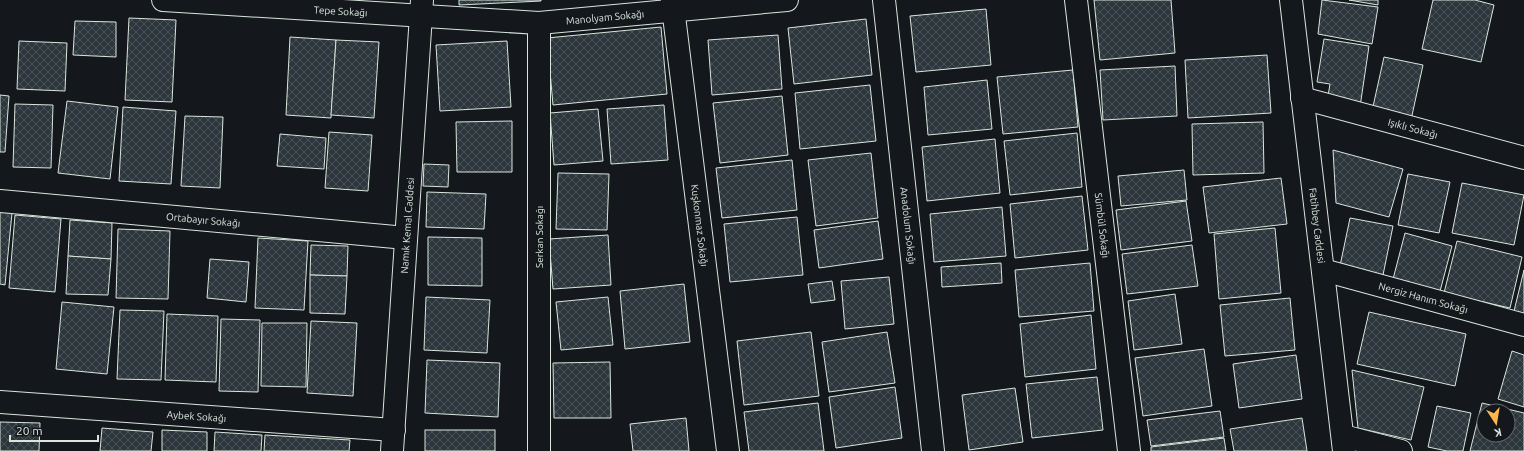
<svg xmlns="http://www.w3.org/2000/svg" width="1524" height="451" font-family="Ubuntu,sans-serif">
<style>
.building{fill:url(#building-cross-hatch);stroke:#d8e6dc;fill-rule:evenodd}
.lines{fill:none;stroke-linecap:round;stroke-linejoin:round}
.minor-casing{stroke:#d8e6dc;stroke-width:24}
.minor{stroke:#14181c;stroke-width:22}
.labels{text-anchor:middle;stroke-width:3;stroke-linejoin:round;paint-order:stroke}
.street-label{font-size:10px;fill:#d8e6dc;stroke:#14181c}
</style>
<defs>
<pattern id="building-cross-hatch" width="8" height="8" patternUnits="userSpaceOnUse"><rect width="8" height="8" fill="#2c363c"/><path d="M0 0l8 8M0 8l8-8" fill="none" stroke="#4a5358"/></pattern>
</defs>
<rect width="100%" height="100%" fill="#14181c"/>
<g class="building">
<polygon points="459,0 541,0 541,1 459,5"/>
<polygon points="1094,0 1171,0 1175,53 1100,60"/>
<polygon points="1322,0 1378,7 1372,44 1318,34"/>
<polygon points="1349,0 1378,0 1378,5"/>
<polygon points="1433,0 1475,0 1494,5 1481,62 1422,49"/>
<polygon points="986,9 991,65 916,72 910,16"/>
<polygon points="129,18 176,20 172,102 125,100"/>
<polygon points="866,19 872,75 794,84 788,28"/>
<polygon points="75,21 116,22 116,57 73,55"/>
<polygon points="661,27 667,94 553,105 547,38"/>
<polygon points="778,35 782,89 712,95 708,40"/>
<polygon points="290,37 336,40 331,118 286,115"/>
<polygon points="1324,39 1369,46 1360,107 1327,102 1330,84 1317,82"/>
<polygon points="336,40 379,42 374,118 331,115"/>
<polygon points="19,41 67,43 65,91 17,89"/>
<polygon points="507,41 511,107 440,111 436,45"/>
<polygon points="1267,55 1271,113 1188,118 1185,60"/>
<polygon points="1384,57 1423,65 1411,120 1372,111"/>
<polygon points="1175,66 1177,116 1103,120 1100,70"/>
<polygon points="1073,70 1078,127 1003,134 997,77"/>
<polygon points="987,80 992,129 928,135 924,87"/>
<polygon points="870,85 876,141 800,149 795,93"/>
<polygon points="0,95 9,96 5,152 0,152"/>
<polygon points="782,96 788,155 720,163 713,103"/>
<polygon points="67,101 118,107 110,179 58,173"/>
<polygon points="15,104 53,105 51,168 13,167"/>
<polygon points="664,105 668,160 611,164 607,109"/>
<polygon points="123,107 176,111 171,184 119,181"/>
<polygon points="598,109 603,161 554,165 550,113"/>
<polygon points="185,116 223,117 220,188 181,186"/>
<polygon points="512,121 512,172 457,172 456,122"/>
<polygon points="1263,122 1264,173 1193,175 1192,124"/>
<polygon points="329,132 372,135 368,191 325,188"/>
<polygon points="1077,133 1082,187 1010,195 1004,141"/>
<polygon points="280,134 326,138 324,169 277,166"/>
<polygon points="995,139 1000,193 927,201 922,147"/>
<polygon points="1333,150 1403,169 1389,217 1336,203"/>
<polygon points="871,153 878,218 816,226 808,160"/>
<polygon points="792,160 797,210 722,218 716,168"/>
<polygon points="424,164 449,165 448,187 423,186"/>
<polygon points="1184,170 1187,200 1121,206 1118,176"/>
<polygon points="558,173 609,174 607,230 556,229"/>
<polygon points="1408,174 1450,182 1439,233 1398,225"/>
<polygon points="1281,178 1287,224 1209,233 1203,187"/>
<polygon points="1462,183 1524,195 1514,245 1452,233"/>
<polygon points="427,192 486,194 484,229 426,227"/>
<polygon points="1082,196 1088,250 1015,258 1010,204"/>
<polygon points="1186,201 1192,241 1121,250 1116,210"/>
<polygon points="1002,207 1006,256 934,262 930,214"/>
<polygon points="0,212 12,213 5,285 0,284"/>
<polygon points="15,215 61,219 55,292 9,288"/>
<polygon points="797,217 803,275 730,282 724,224"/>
<polygon points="1350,218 1393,226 1383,275 1340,266"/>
<polygon points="70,220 112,223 111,259 68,256"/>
<polygon points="878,221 883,259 819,268 814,230"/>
<polygon points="1275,228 1281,293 1219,299 1214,234"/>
<polygon points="118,229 170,231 168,299 116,298"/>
<polygon points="1405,233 1452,246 1439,295 1392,283"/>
<polygon points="608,235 611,285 553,289 549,239"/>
<polygon points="428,237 482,238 482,286 428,285"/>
<polygon points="258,238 308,241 304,310 255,308"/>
<polygon points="1457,241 1522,257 1510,308 1444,293"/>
<polygon points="311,245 348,246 347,276 310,275"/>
<polygon points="1192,245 1198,286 1127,294 1122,254"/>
<polygon points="68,256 111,259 108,295 66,294"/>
<polygon points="210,259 249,262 246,302 207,298"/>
<polygon points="1001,263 1002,283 942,287 941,267"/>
<polygon points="1090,263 1094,311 1019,317 1015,270"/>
<polygon points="1524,270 1524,314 1514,311"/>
<polygon points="310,275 347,276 345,314 310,313"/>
<polygon points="889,277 894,324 845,329 841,281"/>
<polygon points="832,281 835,300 811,303 808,284"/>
<polygon points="684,284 690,342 625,349 620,291"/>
<polygon points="1175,294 1182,344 1134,350 1128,301"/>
<polygon points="426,297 490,300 487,353 424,350"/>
<polygon points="608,297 613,345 561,350 556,302"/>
<polygon points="1290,298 1295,350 1225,356 1220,305"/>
<polygon points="62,302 114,307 107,374 56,369"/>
<polygon points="120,310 164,311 161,380 117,379"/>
<polygon points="1369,312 1466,334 1455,386 1357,364"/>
<polygon points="167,314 218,316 216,382 165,380"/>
<polygon points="1091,315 1096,369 1025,377 1020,324"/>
<polygon points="221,319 260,320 258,392 219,391"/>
<polygon points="311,321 357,323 353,396 307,393"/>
<polygon points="262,323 307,323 306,387 261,386"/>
<polygon points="811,332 819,396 744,405 737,341"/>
<polygon points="887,332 895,383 829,392 822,342"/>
<polygon points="1204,349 1212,406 1143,416 1135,358"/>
<polygon points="1512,351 1524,355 1524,407 1498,399"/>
<polygon points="1296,355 1302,399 1239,408 1233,364"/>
<polygon points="427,360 500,363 498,417 425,413"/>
<polygon points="610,362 611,418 554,418 553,363"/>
<polygon points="1352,370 1424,387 1411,440 1358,428"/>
<polygon points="1097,377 1103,430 1032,438 1026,384"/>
<polygon points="895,387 902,438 836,448 829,397"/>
<polygon points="1015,388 1023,442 969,450 962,395"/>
<polygon points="818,403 824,451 749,451 744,412"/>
<path d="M1482,403L1524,413V451H1470ZM1484,411H1508V435H1484Z"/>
<polygon points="1437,406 1471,413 1463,451 1447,451 1428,447"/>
<polygon points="1220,411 1224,437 1151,446 1147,420"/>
<polygon points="686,418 689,451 633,451 630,424"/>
<polygon points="1302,418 1307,451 1234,451 1230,429"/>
<polygon points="0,422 40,423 39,451 0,451"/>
<polygon points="102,428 153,432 151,451 100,451"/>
<polygon points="162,430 207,432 207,451 162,451"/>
<rect x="425" y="430" width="70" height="21"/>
<polygon points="215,432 262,435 261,451 214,451"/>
<polygon points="265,435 350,440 349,451 264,451"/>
<polygon points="1224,438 1226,451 1151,451 1151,447"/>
</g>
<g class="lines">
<g class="minor-casing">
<g id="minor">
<path id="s1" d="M163,0L539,23L787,0"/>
<path id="s2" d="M672,0L728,451"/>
<path id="s3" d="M884,0L933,451"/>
<path id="s4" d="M1076,0L1129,451"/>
<path id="s5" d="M1291,0L1344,451"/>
<polyline points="539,23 539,451"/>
<path id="s6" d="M1302,98L1524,158"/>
<path id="s7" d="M0,201L406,238"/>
<path id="s8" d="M1323,270L1524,325"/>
<path id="s9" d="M0,402L394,430"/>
<polyline points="1343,436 1401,451"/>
<path id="s10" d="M392,451L422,0"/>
</g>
</g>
<use href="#minor" class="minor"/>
</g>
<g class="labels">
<g class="street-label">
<text dy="4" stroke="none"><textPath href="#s1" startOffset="178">Tepe Sokağı</textPath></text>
<text dy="4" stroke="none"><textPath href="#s1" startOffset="443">Manolyam Sokağı</textPath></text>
<text dy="4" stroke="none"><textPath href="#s6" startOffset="115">Işıklı Sokağı</textPath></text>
<text dy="4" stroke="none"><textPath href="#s7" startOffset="204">Ortabayır Sokağı</textPath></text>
<text dy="4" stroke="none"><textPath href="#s4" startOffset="227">Sümbül Sokağı</textPath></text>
<text dy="4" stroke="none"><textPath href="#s10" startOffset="226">Namık Kemal Caddesi</textPath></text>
<text dy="4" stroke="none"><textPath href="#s2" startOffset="227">Kuşkonmaz Sokağı</textPath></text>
<text dy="4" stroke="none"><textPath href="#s3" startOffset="227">Anadolum Sokağı</textPath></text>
<text dy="4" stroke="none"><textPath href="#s5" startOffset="227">Fatihbey Caddesi</textPath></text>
<text transform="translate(539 237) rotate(-90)" y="4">Serkan Sokağı</text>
<text dy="4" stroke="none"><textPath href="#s8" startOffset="104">Nergiz Hanım Sokağı</textPath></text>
<text dy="4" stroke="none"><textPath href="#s9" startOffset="197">Aybek Sokağı</textPath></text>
</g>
</g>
<g transform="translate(1496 423) rotate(168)"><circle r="19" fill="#14181c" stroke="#626a69"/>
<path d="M0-3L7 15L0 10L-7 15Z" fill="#ffb74d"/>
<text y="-6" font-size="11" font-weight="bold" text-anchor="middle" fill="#d8e6dc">K</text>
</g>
<path d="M10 435v6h88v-6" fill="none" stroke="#d8e6dc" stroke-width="2"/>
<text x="16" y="435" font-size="12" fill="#d8e6dc" stroke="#14181c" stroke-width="3" paint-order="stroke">20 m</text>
</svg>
